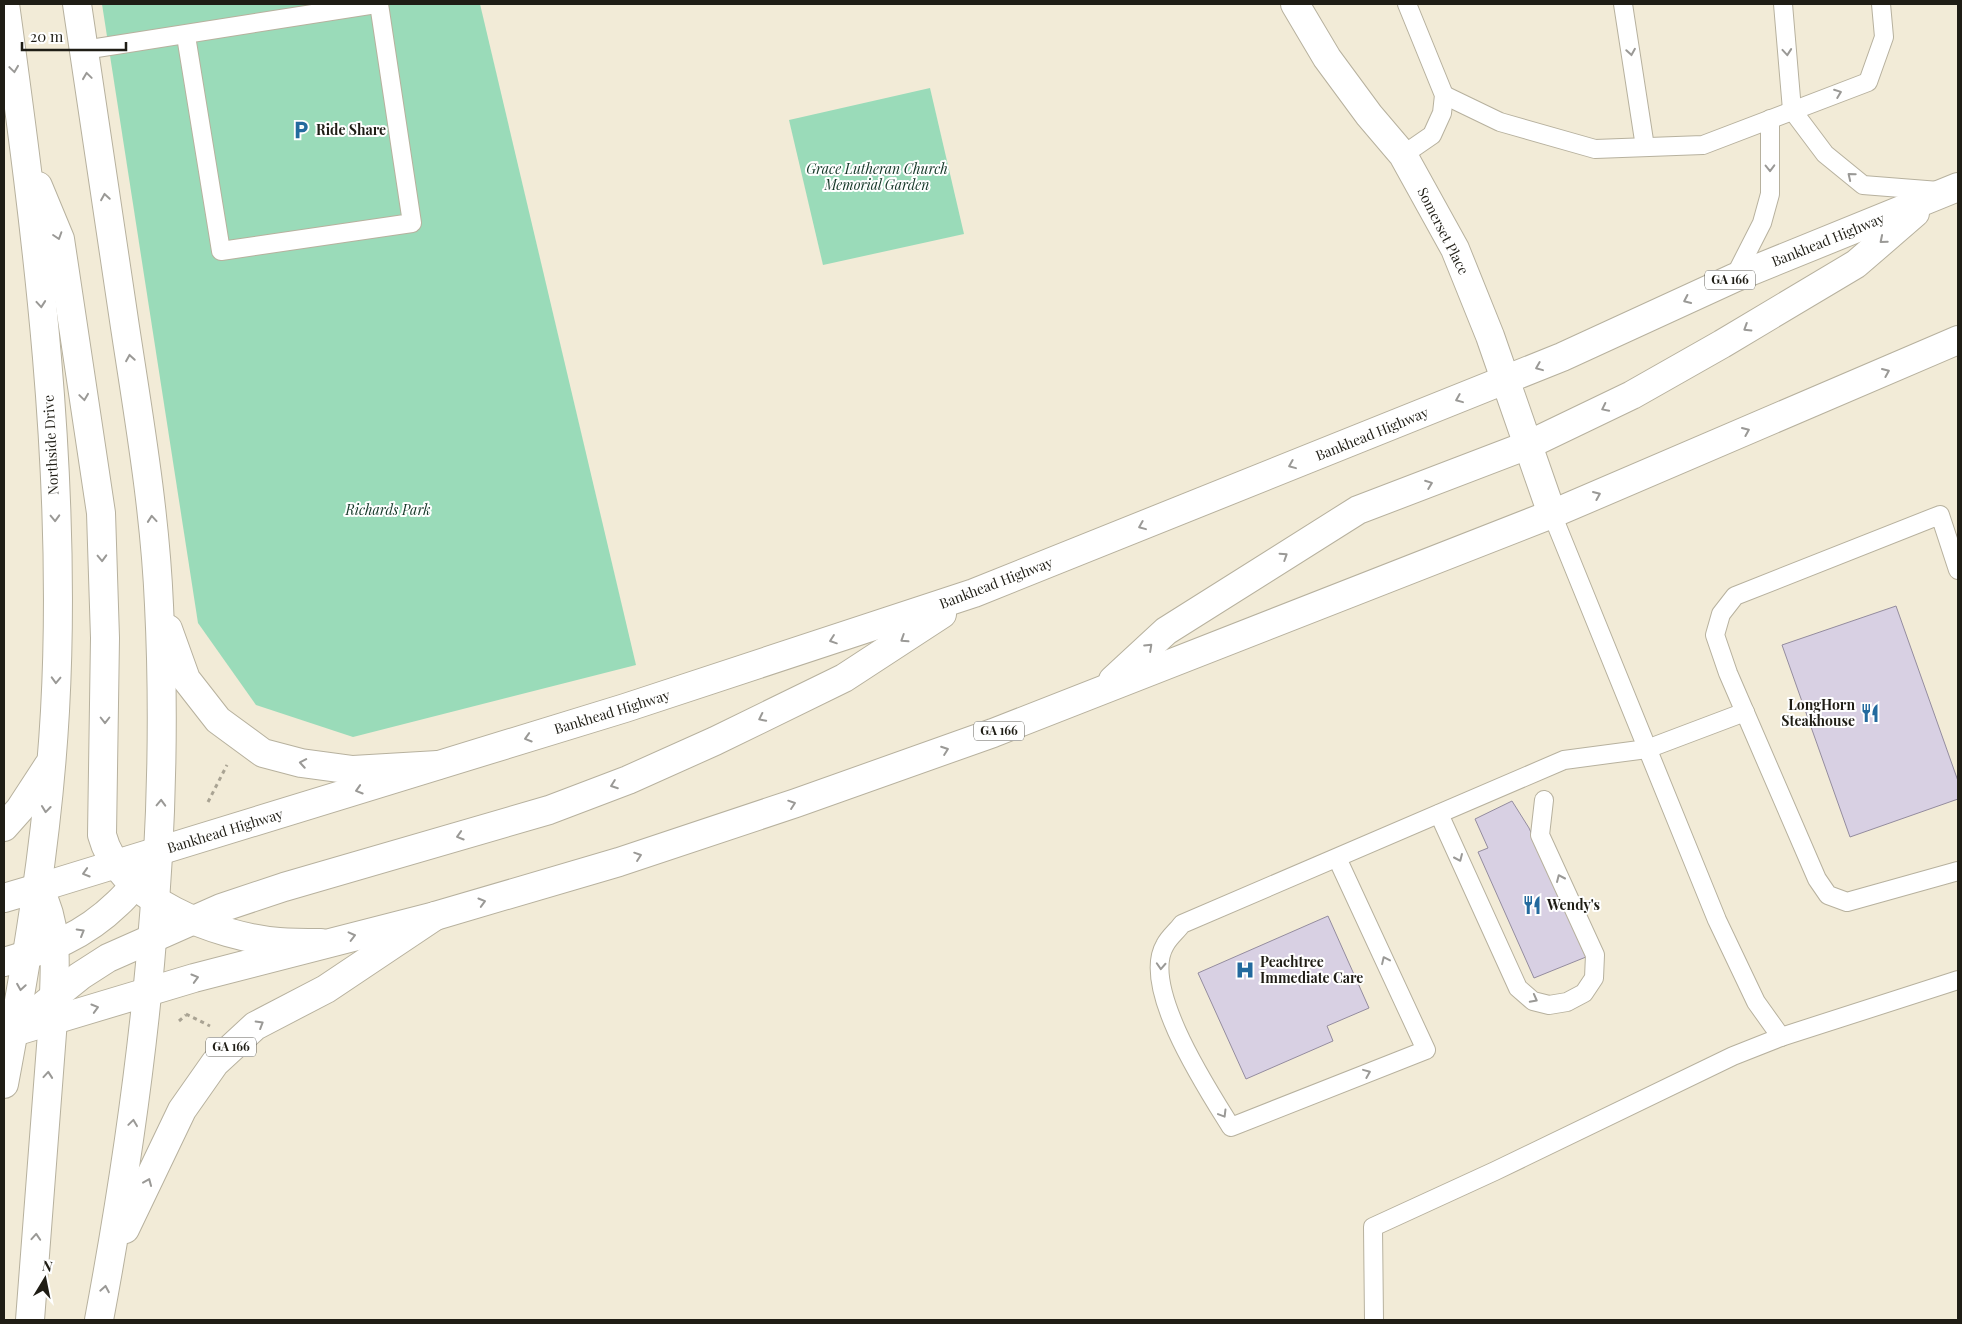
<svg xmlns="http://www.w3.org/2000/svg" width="1962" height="1324" font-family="'Playfair Display',serif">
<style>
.green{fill:#9adbb9}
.building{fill:#d8d0e3;stroke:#948c9e}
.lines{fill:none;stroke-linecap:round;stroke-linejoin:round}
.service-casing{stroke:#b7b19e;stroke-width:20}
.minor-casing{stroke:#b7b19e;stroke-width:30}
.secondary-casing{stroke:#b7b19e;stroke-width:30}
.primary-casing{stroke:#b7b19e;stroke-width:30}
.trunk-casing{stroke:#b7b19e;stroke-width:30}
.path{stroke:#a9a393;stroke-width:3;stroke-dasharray:4 4;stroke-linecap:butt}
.service{stroke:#fff;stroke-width:18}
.minor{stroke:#fff;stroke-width:28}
.secondary{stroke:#fff;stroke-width:28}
.primary{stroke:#fff;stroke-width:28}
.trunk{stroke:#fff;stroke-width:28}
.oneway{stroke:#9a9996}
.labels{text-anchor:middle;stroke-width:4;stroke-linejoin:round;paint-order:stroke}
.shield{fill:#fff;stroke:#62615b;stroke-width:1}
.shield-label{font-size:12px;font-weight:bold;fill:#1f1d15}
.poi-label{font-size:14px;font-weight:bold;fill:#1f1d15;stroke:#fff;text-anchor:start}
.park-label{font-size:14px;font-style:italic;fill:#143727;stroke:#fff}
.street-label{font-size:14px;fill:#1f1d15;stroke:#fff}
</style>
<rect width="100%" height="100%" fill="#f2ebd7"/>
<g class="green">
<polygon points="102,4 480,4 636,665 353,737 256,705 198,623"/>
<polygon points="930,88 964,234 823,265 789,120"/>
</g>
<g class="building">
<polygon points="1896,606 1958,781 1958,799 1850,837 1782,645"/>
<polygon points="1512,801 1529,828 1586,957 1534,978 1478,852 1488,848 1475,819"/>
<polygon points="1328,916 1369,1008 1327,1026 1333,1041 1246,1079 1198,973"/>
</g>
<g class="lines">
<g class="service-casing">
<g id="service">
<polyline points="1623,4 1645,147"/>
<polyline points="1783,4 1792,110 1825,154 1863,185 1939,191"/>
<polyline points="186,36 221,251 412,223 379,4"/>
<polyline points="84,50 376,4"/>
<polyline points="1444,95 1500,122 1595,149 1703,145 1868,82 1884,37 1881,4"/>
<polyline points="1403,155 1432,135 1442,113 1444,95 1407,4"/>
<polyline points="1734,278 1762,223 1770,194 1770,119"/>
<polyline points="1552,514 1717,920 1756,1002 1781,1037"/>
<polyline points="1958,570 1940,515 1735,596 1721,614 1715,635 1728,673 1817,879 1828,895 1847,902 1958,871"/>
<polyline points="1439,814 1518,988 1533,1001 1549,1005 1567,1002 1584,993 1594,978 1595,955 1540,835 1544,800"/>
<path d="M1337,858L1426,1050L1231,1127C1208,1090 1140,987 1165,945C1169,937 1177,931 1182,924L1564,760L1647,749L1745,712"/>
<polyline points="1374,1320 1373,1227 1495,1171 1733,1056 1781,1037 1958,980"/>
</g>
</g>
<g class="minor-casing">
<polyline id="minor" points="1295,4 1327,58 1369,115 1403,155 1455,249 1490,336 1552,514"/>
</g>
<g class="secondary-casing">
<g id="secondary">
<polyline points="4,898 38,888"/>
<path d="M4,962C49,949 83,937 118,903C134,889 145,869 158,852"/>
</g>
</g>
<g class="primary-casing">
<g id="primary">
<polyline points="1113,680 1166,631 1358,510 1528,445 1632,395 1722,344 1856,264 1915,213"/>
<polyline points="38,888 625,708 974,593 1562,357 1734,278 1958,187"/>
<polyline points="39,1009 80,976 108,958 221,908 284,887 549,810 628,780 715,741 844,678 942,614"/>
<polyline points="14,1032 194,978 435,916 619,862 796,803 993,733 1552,514 1958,340"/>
</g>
</g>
<g class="trunk-casing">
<g id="trunk">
<path d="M77,4C93,112 109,219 125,327C139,419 155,511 159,605C171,845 143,1084 99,1320"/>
<path d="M38,186L60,239L101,513L105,638L102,835C119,900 218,937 279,942C293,943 307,943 321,943"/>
<polyline points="168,629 186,679 218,720 263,753 301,763 353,770 438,765"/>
<polyline points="4,827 20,809 48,766"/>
<path d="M4,1084C27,961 48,837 55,711C68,475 37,237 5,4"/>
<polyline points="125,1229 182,1110 215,1063 255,1026 326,989 435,916"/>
<path d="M30,1320L53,1020C54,976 61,929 39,889"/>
</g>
</g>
<g class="path">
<polyline points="208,802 227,765"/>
<polyline points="186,1014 210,1026"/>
<polyline points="179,1021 186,1015"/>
</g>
<use href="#service" class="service"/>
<use href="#minor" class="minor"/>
<use href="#secondary" class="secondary"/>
<use href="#primary" class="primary"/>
<use href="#trunk" class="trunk"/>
</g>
<defs><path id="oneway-chevron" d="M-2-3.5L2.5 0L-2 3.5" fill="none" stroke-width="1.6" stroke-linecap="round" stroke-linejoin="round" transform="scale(1.25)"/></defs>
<g class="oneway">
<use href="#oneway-chevron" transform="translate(1631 52) rotate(81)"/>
<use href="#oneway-chevron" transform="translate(1787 52) rotate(85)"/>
<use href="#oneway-chevron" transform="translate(14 69) rotate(82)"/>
<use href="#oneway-chevron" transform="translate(87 76) rotate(-98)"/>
<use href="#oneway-chevron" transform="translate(1838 93) rotate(-21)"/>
<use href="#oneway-chevron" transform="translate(1770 168) rotate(89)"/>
<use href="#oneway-chevron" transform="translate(1851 176) rotate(-141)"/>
<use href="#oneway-chevron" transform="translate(105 197) rotate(-99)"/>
<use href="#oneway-chevron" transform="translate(58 236) rotate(72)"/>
<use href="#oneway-chevron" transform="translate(1883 240) rotate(140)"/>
<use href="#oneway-chevron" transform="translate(1687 300) rotate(155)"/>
<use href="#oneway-chevron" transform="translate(41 304) rotate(85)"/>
<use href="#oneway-chevron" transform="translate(1747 328) rotate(148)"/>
<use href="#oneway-chevron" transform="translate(130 358) rotate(-99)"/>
<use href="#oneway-chevron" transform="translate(1539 367) rotate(158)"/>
<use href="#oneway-chevron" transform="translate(1886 372) rotate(-23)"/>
<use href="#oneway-chevron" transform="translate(84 397) rotate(82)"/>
<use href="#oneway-chevron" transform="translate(1459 399) rotate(158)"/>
<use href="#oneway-chevron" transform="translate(1605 408) rotate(154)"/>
<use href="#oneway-chevron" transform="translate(1746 431) rotate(-23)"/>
<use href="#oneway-chevron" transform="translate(1292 465) rotate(158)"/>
<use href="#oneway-chevron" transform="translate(1429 484) rotate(-21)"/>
<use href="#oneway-chevron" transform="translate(1597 495) rotate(-23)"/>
<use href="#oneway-chevron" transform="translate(55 518) rotate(88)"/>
<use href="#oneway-chevron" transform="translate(152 519) rotate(-95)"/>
<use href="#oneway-chevron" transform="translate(1142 526) rotate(158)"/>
<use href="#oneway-chevron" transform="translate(1284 556) rotate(-33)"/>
<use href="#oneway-chevron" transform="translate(102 558) rotate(88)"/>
<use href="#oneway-chevron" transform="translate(904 639) rotate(147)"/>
<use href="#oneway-chevron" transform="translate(833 640) rotate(161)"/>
<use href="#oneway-chevron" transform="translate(1149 647) rotate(-43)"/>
<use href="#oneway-chevron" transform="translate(56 680) rotate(92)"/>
<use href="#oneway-chevron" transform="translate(762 718) rotate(154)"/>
<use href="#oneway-chevron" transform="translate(105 720) rotate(90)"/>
<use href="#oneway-chevron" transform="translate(528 738) rotate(163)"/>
<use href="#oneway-chevron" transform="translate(945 750) rotate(-20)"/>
<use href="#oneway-chevron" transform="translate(303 763) rotate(-170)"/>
<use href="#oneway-chevron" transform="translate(614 785) rotate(160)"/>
<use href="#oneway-chevron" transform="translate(359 790) rotate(163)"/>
<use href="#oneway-chevron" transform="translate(161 803) rotate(-88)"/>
<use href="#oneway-chevron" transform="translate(792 804) rotate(-19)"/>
<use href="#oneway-chevron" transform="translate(46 809) rotate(96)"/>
<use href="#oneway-chevron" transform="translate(460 836) rotate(163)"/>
<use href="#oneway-chevron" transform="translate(638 856) rotate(-19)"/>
<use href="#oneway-chevron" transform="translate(1459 858) rotate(66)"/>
<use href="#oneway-chevron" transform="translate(86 873) rotate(163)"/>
<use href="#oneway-chevron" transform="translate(1560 878) rotate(-114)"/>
<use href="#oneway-chevron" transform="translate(482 902) rotate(-16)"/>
<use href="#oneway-chevron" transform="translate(81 932) rotate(-30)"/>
<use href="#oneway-chevron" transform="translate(352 936) rotate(-14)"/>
<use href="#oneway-chevron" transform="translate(1385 960) rotate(-115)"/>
<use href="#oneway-chevron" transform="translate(1161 966) rotate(93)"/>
<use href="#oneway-chevron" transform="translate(195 978) rotate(-16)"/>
<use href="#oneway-chevron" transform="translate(21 987) rotate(99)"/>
<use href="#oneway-chevron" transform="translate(1534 999) rotate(28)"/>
<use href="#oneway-chevron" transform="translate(95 1008) rotate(-16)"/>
<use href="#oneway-chevron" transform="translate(260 1024) rotate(-31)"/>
<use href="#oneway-chevron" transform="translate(1367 1073) rotate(-22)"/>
<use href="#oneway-chevron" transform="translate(48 1075) rotate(-85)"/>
<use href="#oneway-chevron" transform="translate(1223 1114) rotate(59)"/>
<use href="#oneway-chevron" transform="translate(133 1123) rotate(-82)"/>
<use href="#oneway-chevron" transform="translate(148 1182) rotate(-67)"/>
<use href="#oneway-chevron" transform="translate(36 1237) rotate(-86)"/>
<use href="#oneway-chevron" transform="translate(105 1289) rotate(-80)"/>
</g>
<defs>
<g id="parking-bare" transform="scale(1.5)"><path d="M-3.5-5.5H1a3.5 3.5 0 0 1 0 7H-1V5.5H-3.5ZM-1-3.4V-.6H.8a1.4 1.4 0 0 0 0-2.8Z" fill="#236a9e" stroke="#fff" stroke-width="2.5" paint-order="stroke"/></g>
<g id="restaurant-bare" transform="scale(1.5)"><path d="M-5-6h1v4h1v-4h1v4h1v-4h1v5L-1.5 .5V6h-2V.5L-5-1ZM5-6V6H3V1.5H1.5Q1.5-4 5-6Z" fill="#236a9e" stroke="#fff" stroke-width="2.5" paint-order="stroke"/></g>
<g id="hospital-bare" transform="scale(1.5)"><path d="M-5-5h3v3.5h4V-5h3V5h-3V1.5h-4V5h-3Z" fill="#236a9e" stroke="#fff" stroke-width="2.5" paint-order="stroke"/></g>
</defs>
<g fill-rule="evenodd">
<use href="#parking-bare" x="301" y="130"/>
<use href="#restaurant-bare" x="1870" y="713"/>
<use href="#restaurant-bare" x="1532" y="905"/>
<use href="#hospital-bare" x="1245" y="970"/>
</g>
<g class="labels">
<g class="shield">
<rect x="1705" y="270.5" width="50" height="19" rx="4"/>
<rect x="974" y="721.5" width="50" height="19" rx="4"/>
<rect x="206" y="1037.5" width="50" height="19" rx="4"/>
</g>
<g class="shield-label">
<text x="1730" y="284">GA 166</text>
<text x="999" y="735">GA 166</text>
<text x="231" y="1051">GA 166</text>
</g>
<g class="poi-label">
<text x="316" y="135">Ride Share</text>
<text x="1855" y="710" text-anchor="end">LongHorn<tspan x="1855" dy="16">Steakhouse</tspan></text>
<text x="1547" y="910">Wendy's</text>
<text x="1260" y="967">Peachtree<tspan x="1260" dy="16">Immediate Care</tspan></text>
</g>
<g class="park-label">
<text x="877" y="174">Grace Lutheran Church<tspan x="877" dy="16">Memorial Garden</tspan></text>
<text x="388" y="515">Richards Park</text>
</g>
<g class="street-label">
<text transform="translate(1443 231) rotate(63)" y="5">Somerset Place</text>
<text transform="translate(1828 240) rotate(-22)" y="5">Bankhead Highway</text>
<text transform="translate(1372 434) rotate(-22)" y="5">Bankhead Highway</text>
<text transform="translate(51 445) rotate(-93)" y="5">Northside Drive</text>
<text transform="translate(996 583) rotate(-21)" y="5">Bankhead Highway</text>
<text transform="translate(612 712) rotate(-17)" y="5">Bankhead Highway</text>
<text transform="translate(225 831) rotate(-17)" y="5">Bankhead Highway</text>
</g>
</g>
<rect width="1962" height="1324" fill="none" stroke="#1f1d15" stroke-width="10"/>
<g transform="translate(45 1279) rotate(10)" stroke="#ffffff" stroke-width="4" paint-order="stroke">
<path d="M0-4L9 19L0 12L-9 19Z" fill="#1f1d15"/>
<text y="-8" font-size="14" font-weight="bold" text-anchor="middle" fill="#1f1d15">N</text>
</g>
<path d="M22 42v8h104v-8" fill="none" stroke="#1f1d15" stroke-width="2.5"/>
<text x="30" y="42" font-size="15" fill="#1f1d15" stroke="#ffffff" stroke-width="4" paint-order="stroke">20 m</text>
</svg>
